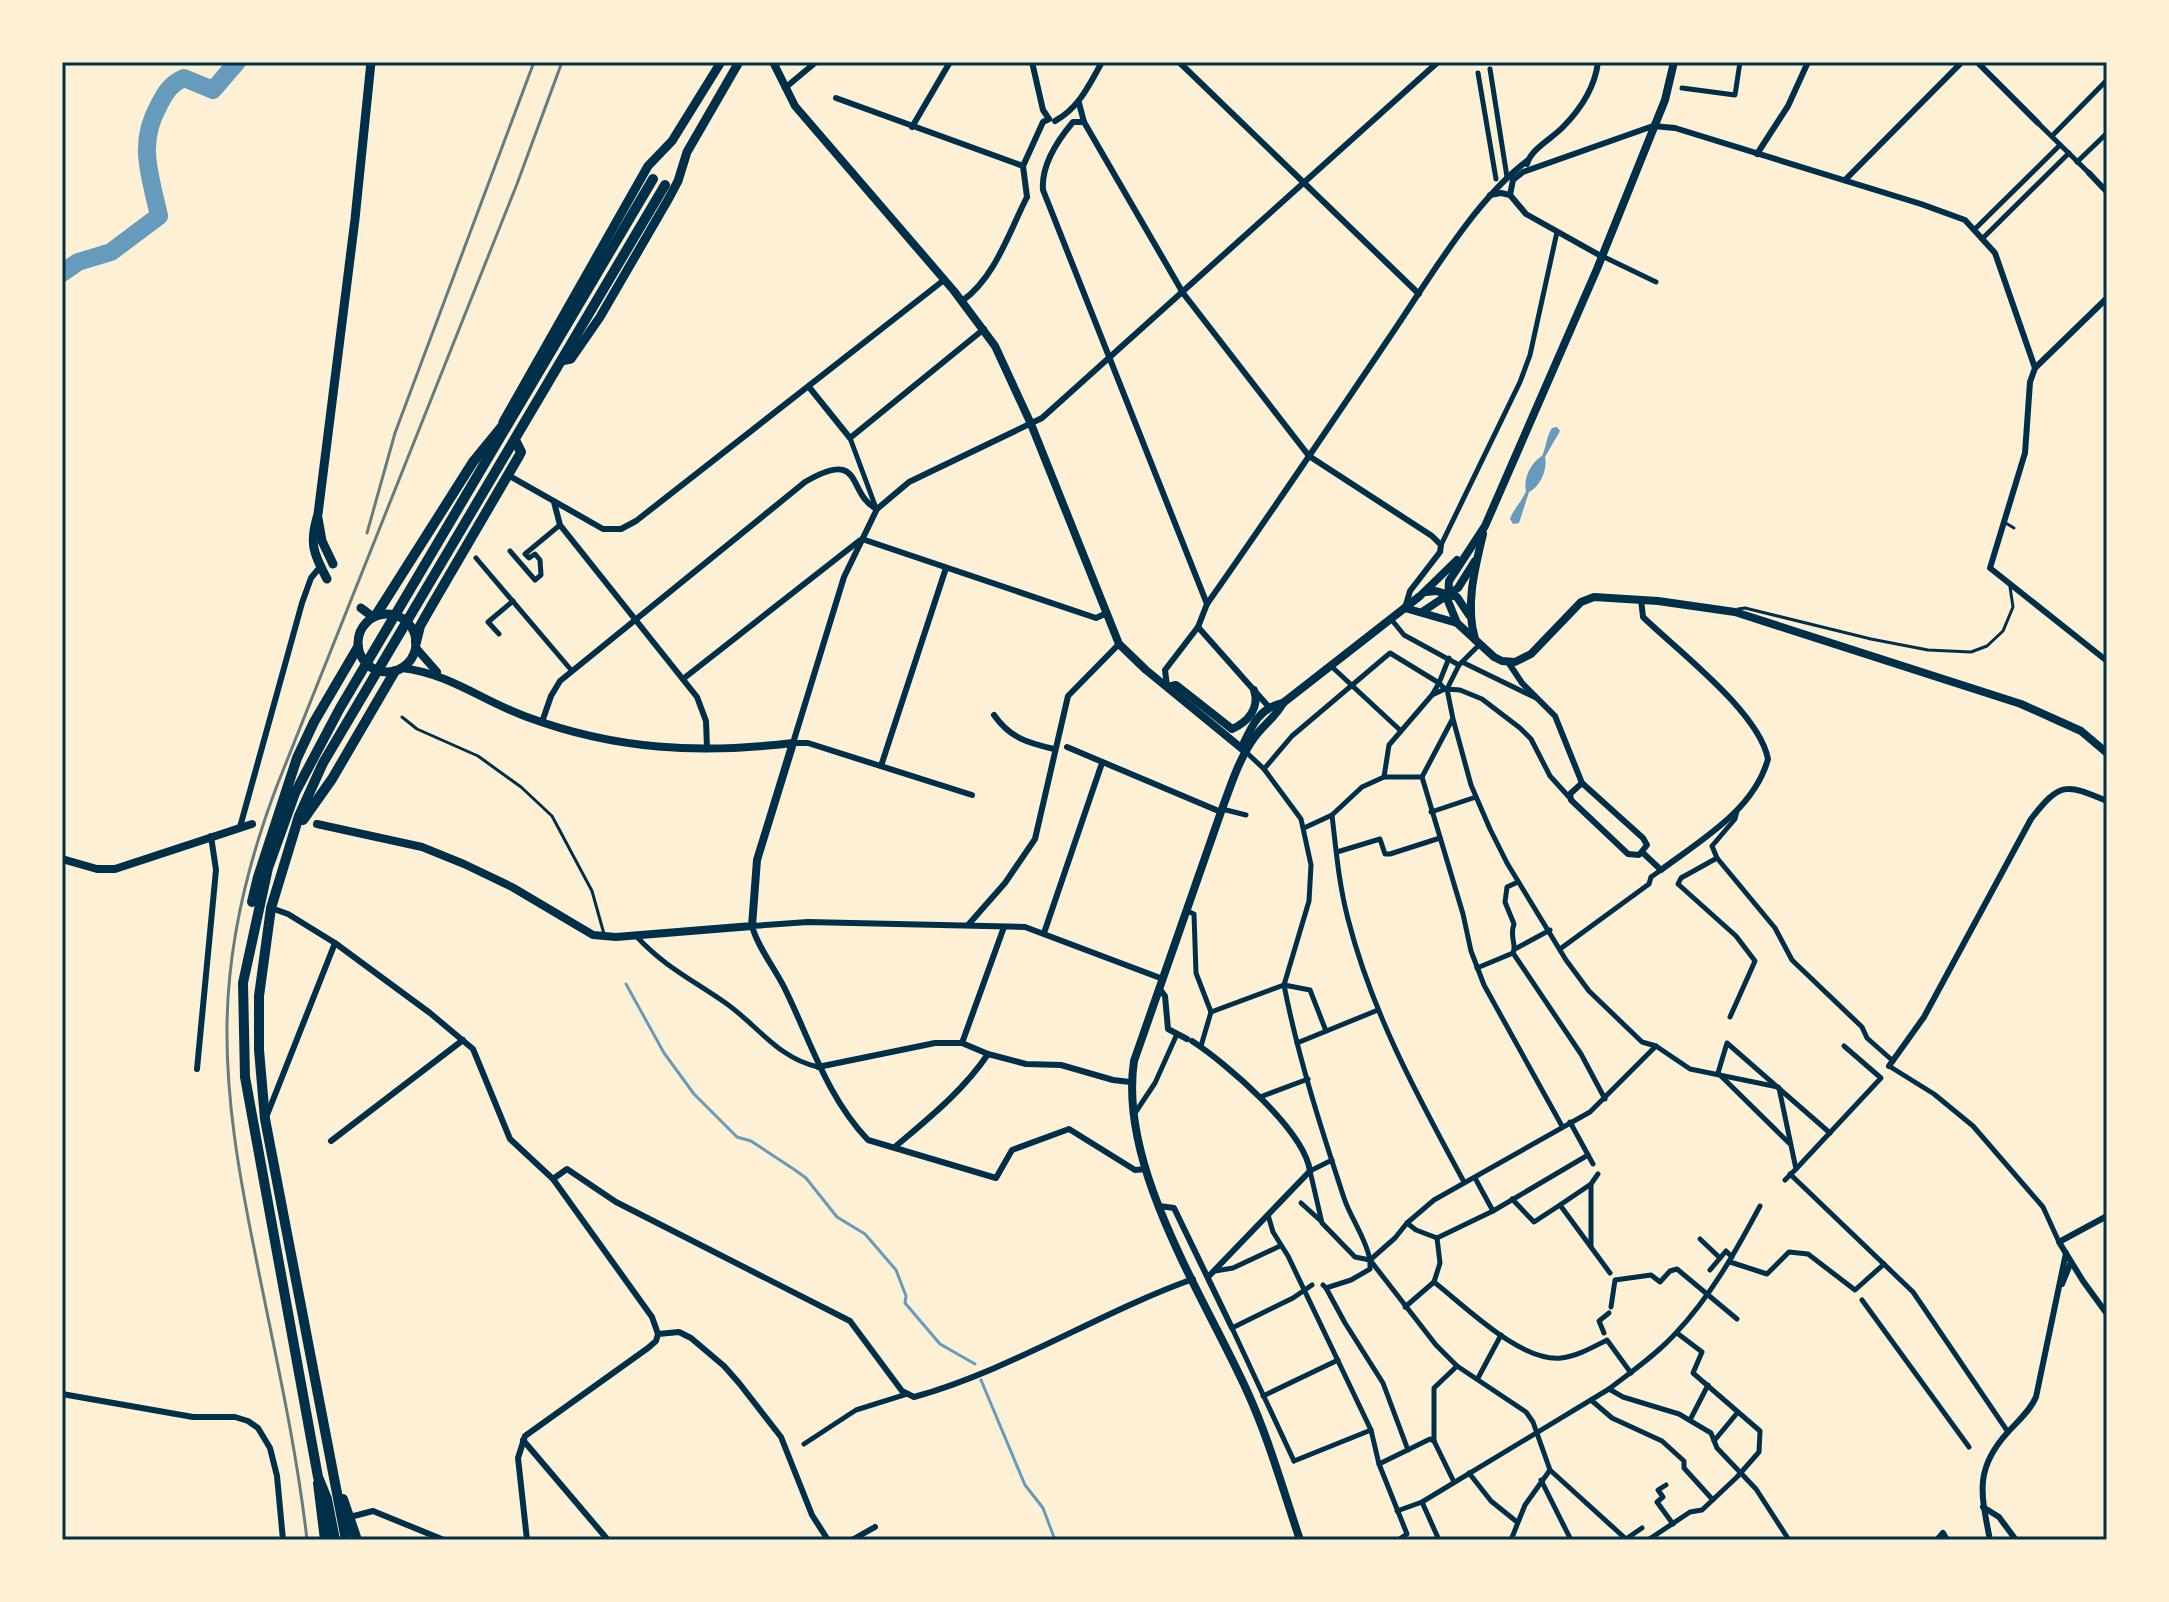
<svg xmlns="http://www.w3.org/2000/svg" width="2169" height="1602" font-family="'Space Grotesk',sans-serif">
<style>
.water{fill:#669bbc}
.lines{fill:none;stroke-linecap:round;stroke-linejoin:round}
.stream{stroke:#669bbc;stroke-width:3}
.river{stroke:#669bbc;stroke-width:18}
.service{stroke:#003049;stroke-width:3}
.pedestrian{stroke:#003049;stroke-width:5}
.minor{stroke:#003049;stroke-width:6}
.tertiary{stroke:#003049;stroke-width:8}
.secondary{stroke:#003049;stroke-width:9}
.trunk{stroke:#003049;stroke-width:10}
.rail{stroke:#657d81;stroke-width:3}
.neatline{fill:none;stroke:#003049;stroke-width:3}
</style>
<rect width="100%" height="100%" fill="#fdf0d5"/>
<path class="water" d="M1557,427L1560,431L1545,457C1548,469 1540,487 1529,492L1519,523L1513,524L1510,519C1514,508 1521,503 1526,491C1523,479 1531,462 1542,456C1547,445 1546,437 1552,428Z"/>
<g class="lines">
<g class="stream">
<polyline points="626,984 664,1053 694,1094 737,1137 751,1141 795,1170 806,1178 837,1217 865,1234 896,1270 906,1296 905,1303 940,1344 975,1364"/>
<polyline points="981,1380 1025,1485 1043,1508 1055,1540"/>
</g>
<path class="river" d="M62,273L78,262L111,252L159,216C150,174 137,144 159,105C166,91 171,84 184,78L213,90L237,62"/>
<g class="service">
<polyline points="2004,522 2014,528"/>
<polyline points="1738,609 1745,608 1871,639 1928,650 1971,652 1987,646 2003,631 2013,607 2010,587"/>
<polyline points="402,717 417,729 478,756 521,787 552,816 592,891 604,934"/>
</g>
<g class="pedestrian">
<polyline points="1490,69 1507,177"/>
<polyline points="1478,73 1496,179"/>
<polyline points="1682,88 1735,95 1740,62"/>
<polyline points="2038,123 2089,173"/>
<polyline points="2052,136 2107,80"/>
<polyline points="2077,162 2107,133"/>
<polyline points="1975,229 2060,145"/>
<polyline points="1983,238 2069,153"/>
<polyline points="1602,256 1656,282"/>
<polyline points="850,438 876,508"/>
<polyline points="1441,545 1520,382 1530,355 1557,232"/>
<polyline points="510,551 535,580 541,575 540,560 535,554 529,558 525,554 560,525"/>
<polyline points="476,558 572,671"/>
<polyline points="1391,619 1404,635 1459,665"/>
<polyline points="499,634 488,622 513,601"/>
<polyline points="1480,644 1459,665 1447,689 1453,719 1471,785 1490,829 1507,863 1566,960 1589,991 1642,1042 1656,1046 1690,1069 1778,1087"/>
<polyline points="1449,658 1439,683 1445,689 1460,690 1482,699 1520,728 1531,739 1550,776 1569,797"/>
<polyline points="1462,662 1536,698"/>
<polyline points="1331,666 1401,731"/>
<polyline points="1452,720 1422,777 1463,914 1471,951 1484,985 1562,1126"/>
<polyline points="1246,752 1264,769 1301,819 1311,865 1309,901 1284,985"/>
<polyline points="1264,769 1292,736 1390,653 1439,683 1432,695"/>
<polyline points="1384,777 1389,745 1432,695 1445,689"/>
<polyline points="1222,809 1246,815"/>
<polyline points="1737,811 1735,819 1712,846 1717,858 1775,928 1792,960 1862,1027 1867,1038 1893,1061"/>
<polyline points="1431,812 1476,797"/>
<path d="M1332,815C1336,850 1339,885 1348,919C1372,1013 1418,1097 1464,1182"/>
<polyline points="1304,828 1332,815 1362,787 1384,777 1422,777"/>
<polyline points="1337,852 1380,839 1385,854 1390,854 1440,838"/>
<polyline points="1717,858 1681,878 1678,884 1736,936 1755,961 1730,1017"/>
<path d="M1518,882L1507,887L1505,902L1514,924C1509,937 1517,944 1513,953L1581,1054L1605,1099"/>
<polyline points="1187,911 1194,914 1196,973 1211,1012"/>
<path d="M637,937C666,968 693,980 727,1004C759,1027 778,1058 818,1067"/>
<polyline points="1515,949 1550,930"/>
<polyline points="1560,949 1649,884 1651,877 1661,870"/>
<polyline points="1477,968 1513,953"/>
<path d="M1284,985C1298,1057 1321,1128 1344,1198C1351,1219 1366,1238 1370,1260L1436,1345L1457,1366L1526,1412L1533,1422L1550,1470L1627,1540"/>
<polyline points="1284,985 1310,990 1326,1031"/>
<polyline points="1211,1012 1284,985"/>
<polyline points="1297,1043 1378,1010"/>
<polyline points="1201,1046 1211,1012"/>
<polyline points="1889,1066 1934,1094 1973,1126 2043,1207 2059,1242"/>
<polyline points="1779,1088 1796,1169 1785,1180"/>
<polyline points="1260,1097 1308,1079"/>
<polyline points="1135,1113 1155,1083 1177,1034"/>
<polyline points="1570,1122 1593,1164"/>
<polyline points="1789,1143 1718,1073 1727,1043 1830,1133"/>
<polyline points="1332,1160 1310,1171 1322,1223 1355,1257 1370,1260"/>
<polyline points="1796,1169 1881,1078 1844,1046"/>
<polyline points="1598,1174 1591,1184 1560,1205 1610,1273"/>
<polyline points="1790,1174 1913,1292 2008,1432"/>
<polyline points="1475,1178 1493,1211"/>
<polyline points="1512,1199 1534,1222 1560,1205"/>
<polyline points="1301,1203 1321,1221"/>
<polyline points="1268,1215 1273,1232 1288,1256 1371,1430 1379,1464 1430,1439 1434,1441"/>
<polyline points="1407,1223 1416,1230 1437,1238"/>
<polyline points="1437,1238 1493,1211 1588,1155"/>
<polyline points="1700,1239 1720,1258"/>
<polyline points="1591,1247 1591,1185"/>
<polyline points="1370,1260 1395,1238 1407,1223 1434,1200 1590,1112 1656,1046"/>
<polyline points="1730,1262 1767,1274 1789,1252 1808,1254 1855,1290 1884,1264"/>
<polyline points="1710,1270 1726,1251 1732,1257"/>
<polyline points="1215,1271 1233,1268 1280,1246"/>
<path d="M1434,1282C1465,1306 1520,1362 1561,1358C1578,1356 1593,1347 1607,1340L1631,1373"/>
<polyline points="1434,1282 1440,1263 1437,1238"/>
<polyline points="1323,1285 1326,1288 1351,1280 1370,1269 1370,1261"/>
<polyline points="1326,1288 1345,1323 1383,1383 1408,1450"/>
<polyline points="1862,1300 1969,1447"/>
<polyline points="1405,1307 1434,1282"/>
<polyline points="1611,1307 1615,1280 1651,1275 1660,1282 1670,1271 1677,1269 1737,1319"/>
<polyline points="1604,1333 1599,1321 1609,1313"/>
<polyline points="1478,1378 1501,1335"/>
<polyline points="1609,1389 1623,1397 1679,1414 1711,1433 1717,1448 1756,1489 1789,1540"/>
<polyline points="1263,1396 1338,1360"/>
<polyline points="1591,1400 1612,1418 1662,1441 1684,1461 1684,1468 1713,1500"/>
<polyline points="1690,1420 1708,1385"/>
<polyline points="1434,1441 1434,1388 1457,1366"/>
<polyline points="1434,1441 1454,1482"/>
<polyline points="1714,1441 1738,1412"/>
<polyline points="804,1444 856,1410 907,1394"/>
<polyline points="1294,1461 1232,1328 1293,1298 1312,1285"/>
<polyline points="1294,1461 1371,1430"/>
<polyline points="1379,1464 1407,1534 1398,1540"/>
<polyline points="1469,1473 1491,1501 1517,1522"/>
<polyline points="1541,1480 1571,1540"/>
<polyline points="1666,1485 1658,1490 1663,1497 1657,1502 1673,1524"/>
<polyline points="1422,1502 1439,1540"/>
<path d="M1397,1511L1422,1502L1609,1389C1631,1372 1656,1355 1675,1334C1711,1296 1736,1251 1760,1206"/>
<polyline points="1626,1539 1642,1528"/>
<polyline points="1511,1540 1525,1505 1550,1470"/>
<polyline points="1648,1540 1690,1512 1702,1510 1737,1477 1759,1452 1760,1431 1693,1373 1702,1352 1677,1333"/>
</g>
<g class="minor">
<polyline points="1032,62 1043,110 1049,119"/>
<polyline points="1179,62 1419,294"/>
<polyline points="1977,62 2038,123"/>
<polyline points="785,88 816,62"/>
<polyline points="836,98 1023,166"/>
<polyline points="1079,103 1084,122 1183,293 1309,456 1432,536 1441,545 1440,552 1410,591 1405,608"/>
<path d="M1055,121C1079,108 1089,85 1102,62"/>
<path d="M1084,122H1073C1057,141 1041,166 1043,190L1207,604"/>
<polyline points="912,127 950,62"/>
<polyline points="1757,154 1788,106 1808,62"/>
<path d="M1527,164C1531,149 1551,139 1562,128C1580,110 1595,87 1598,62"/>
<polyline points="2089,173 2107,192"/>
<polyline points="1845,180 1962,62"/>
<polyline points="1490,195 1501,193 1510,195 1526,214 1601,256"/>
<polyline points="1510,195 1513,180 1523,172 1653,126 1675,128 1921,204 1965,220 1995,253 2035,368 2030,382 2025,453 1990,568 2107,661"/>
<polyline points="1027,197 1023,166 1043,122 1049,119"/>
<path d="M962,301C995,278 1009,232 1027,197"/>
<polyline points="2035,368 2107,298"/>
<polyline points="809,387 850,438 984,329"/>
<polyline points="508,475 603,529 621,529 636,521 944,280"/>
<polyline points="554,502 560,525 697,697 706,721 707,748"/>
<polyline points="862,539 1096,618 1107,613"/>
<path d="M1641,599L1643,617C1678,651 1759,712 1768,759C1754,810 1701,840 1661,870L1642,852"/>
<polyline points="1198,627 1268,706"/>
<polyline points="1508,662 1522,683 1555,716 1582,783"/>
<polyline points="683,679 859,541"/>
<path d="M1167,686L1165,670L1198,627L1207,604C1269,516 1329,427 1389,338C1428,281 1473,202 1527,161"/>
<path d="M994,715C1010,738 1028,743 1054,749"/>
<path d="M542,722L551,696L560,681L805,482C865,447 846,494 877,509"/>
<polyline points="1067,747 1221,812"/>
<polyline points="881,766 946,568"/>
<polygon points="1582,783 1643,838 1647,845 1639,855 1628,854 1571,800 1570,794"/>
<polyline points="972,795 808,743 793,743 844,577 877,509 909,482 1042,418 1438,62"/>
<polyline points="240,827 302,603 311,578 320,567"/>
<polyline points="271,908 288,914 335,943 430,1013 473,1049 510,1139 553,1179 652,1317 658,1334"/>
<polyline points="968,925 1005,883 1035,839 1068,696 1119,644"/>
<polyline points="1044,933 1102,763"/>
<polyline points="1159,988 1165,996 1168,1029 1187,1039"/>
<path d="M1192,1041C1226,1063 1304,1130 1310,1171L1208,1277"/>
<polyline points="962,1043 1004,927"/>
<path d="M1889,1066L1924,1017L2031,819C2060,782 2065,783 2107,801"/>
<polyline points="818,1067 935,1043 962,1043 988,1054 1026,1064 1061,1065 1113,1080 1130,1082"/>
<polyline points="197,1069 216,870 211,836"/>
<polyline points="267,1115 335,943"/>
<polyline points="331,1141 463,1040"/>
<path d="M896,1146C929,1118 964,1090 988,1054"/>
<path d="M1146,1169L1135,1170L1069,1129L1012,1150L996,1178L868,1140C826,1096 810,1039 784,987C774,967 758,948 752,926L808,922L1025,927L1163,979"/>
<path d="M553,1179L567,1169L616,1202L850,1321L902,1391L914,1397C1011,1370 1098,1313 1193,1279"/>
<polyline points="1159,1206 1174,1208 1232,1328"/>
<polyline points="2107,1216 2059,1242 2083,1281 2107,1314"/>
<polyline points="2062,1284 2071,1262"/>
<polyline points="658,1334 679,1332 691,1338 724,1366 739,1383 781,1437 812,1515 828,1540"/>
<polyline points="62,1394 193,1417 235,1417 248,1421 258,1428 270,1448 277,1476 283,1540"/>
<polyline points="523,1440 608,1540"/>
<polyline points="1983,1507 1999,1517 2016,1540"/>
<polyline points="351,1520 350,1517 373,1511 444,1540"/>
<polyline points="527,1540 518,1458 525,1436 648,1348 656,1341 658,1334"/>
<polyline points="852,1540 875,1527"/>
<polyline points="1937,1540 1943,1533 1947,1540"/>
<path d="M1990,1540C1981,1494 1974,1469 2008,1432C2018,1421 2030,1411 2036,1397L2066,1253"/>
</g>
<g class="tertiary">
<polyline points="773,62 795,106 954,291 995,346 1031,424 1119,644 1146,670 1246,752"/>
<polyline points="1674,62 1665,100 1597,269 1485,526 1449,581 1448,601 1457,623 1494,657 1502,661 1515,662 1531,654 1581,602 1594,597 1658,601 1735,612 2021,704 2081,731 2107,753"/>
<polyline points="1426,592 1436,591 1457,597 1469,615"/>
<polyline points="1405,608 1457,623"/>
<polyline points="1422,612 1458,588 1475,561"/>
<path d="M1475,639C1465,605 1475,568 1483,534"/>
<polyline points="416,648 437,672"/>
<path d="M1168,687L1176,685L1232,729C1248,722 1260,708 1254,690"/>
<path d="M1242,747C1252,725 1259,708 1283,703"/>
<path d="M317,824L422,847L464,864L512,887L593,935L616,937L752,926L757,860L793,743C699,754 616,750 527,717C482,701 451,674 402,668"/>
<polyline points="62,859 97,869 115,869 252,824"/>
<path d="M1300,1540C1283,1490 1269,1439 1247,1391C1204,1296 1118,1167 1134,1061L1222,809C1231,785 1239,759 1254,738C1263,725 1276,717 1283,703L1420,596L1457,560"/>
</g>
<g class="secondary">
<polyline points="561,361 571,359 600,317 669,198 678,181 687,152 739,62"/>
<polyline points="503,422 648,166 672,141 721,62"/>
<polyline points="318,518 322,541 333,564"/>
<path d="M327,579C313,553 309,543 318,514L355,219L371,62"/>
<polyline points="361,608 373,617"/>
<circle cx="387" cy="643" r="29"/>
</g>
<g class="trunk">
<polyline points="376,615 473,462 509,418"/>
<polyline points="416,642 420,626 432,605 519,456 521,452 515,440"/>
<polyline points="303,820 332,779 395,671"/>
<polyline points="252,902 258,877 297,758 314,722 358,647"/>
<polyline points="318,1483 325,1540"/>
<polyline points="343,1499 357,1540"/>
<polyline points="335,1540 327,1499 318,1477 245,1077 243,983 268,868 295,793 340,708 653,179"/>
<polyline points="346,1540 265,1119 259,1050 259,996 271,908 299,816 323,763 665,185"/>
</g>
<g class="rail">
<polyline points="367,533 395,433 534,62"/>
<path d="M307,1540C296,1442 273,1345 254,1248C239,1174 226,1100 227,1025C228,942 248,861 278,783L517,184L562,62"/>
</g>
</g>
<rect width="2169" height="1602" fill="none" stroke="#fdf0d5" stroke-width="128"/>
<rect x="64" y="64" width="2041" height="1474" class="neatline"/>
</svg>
